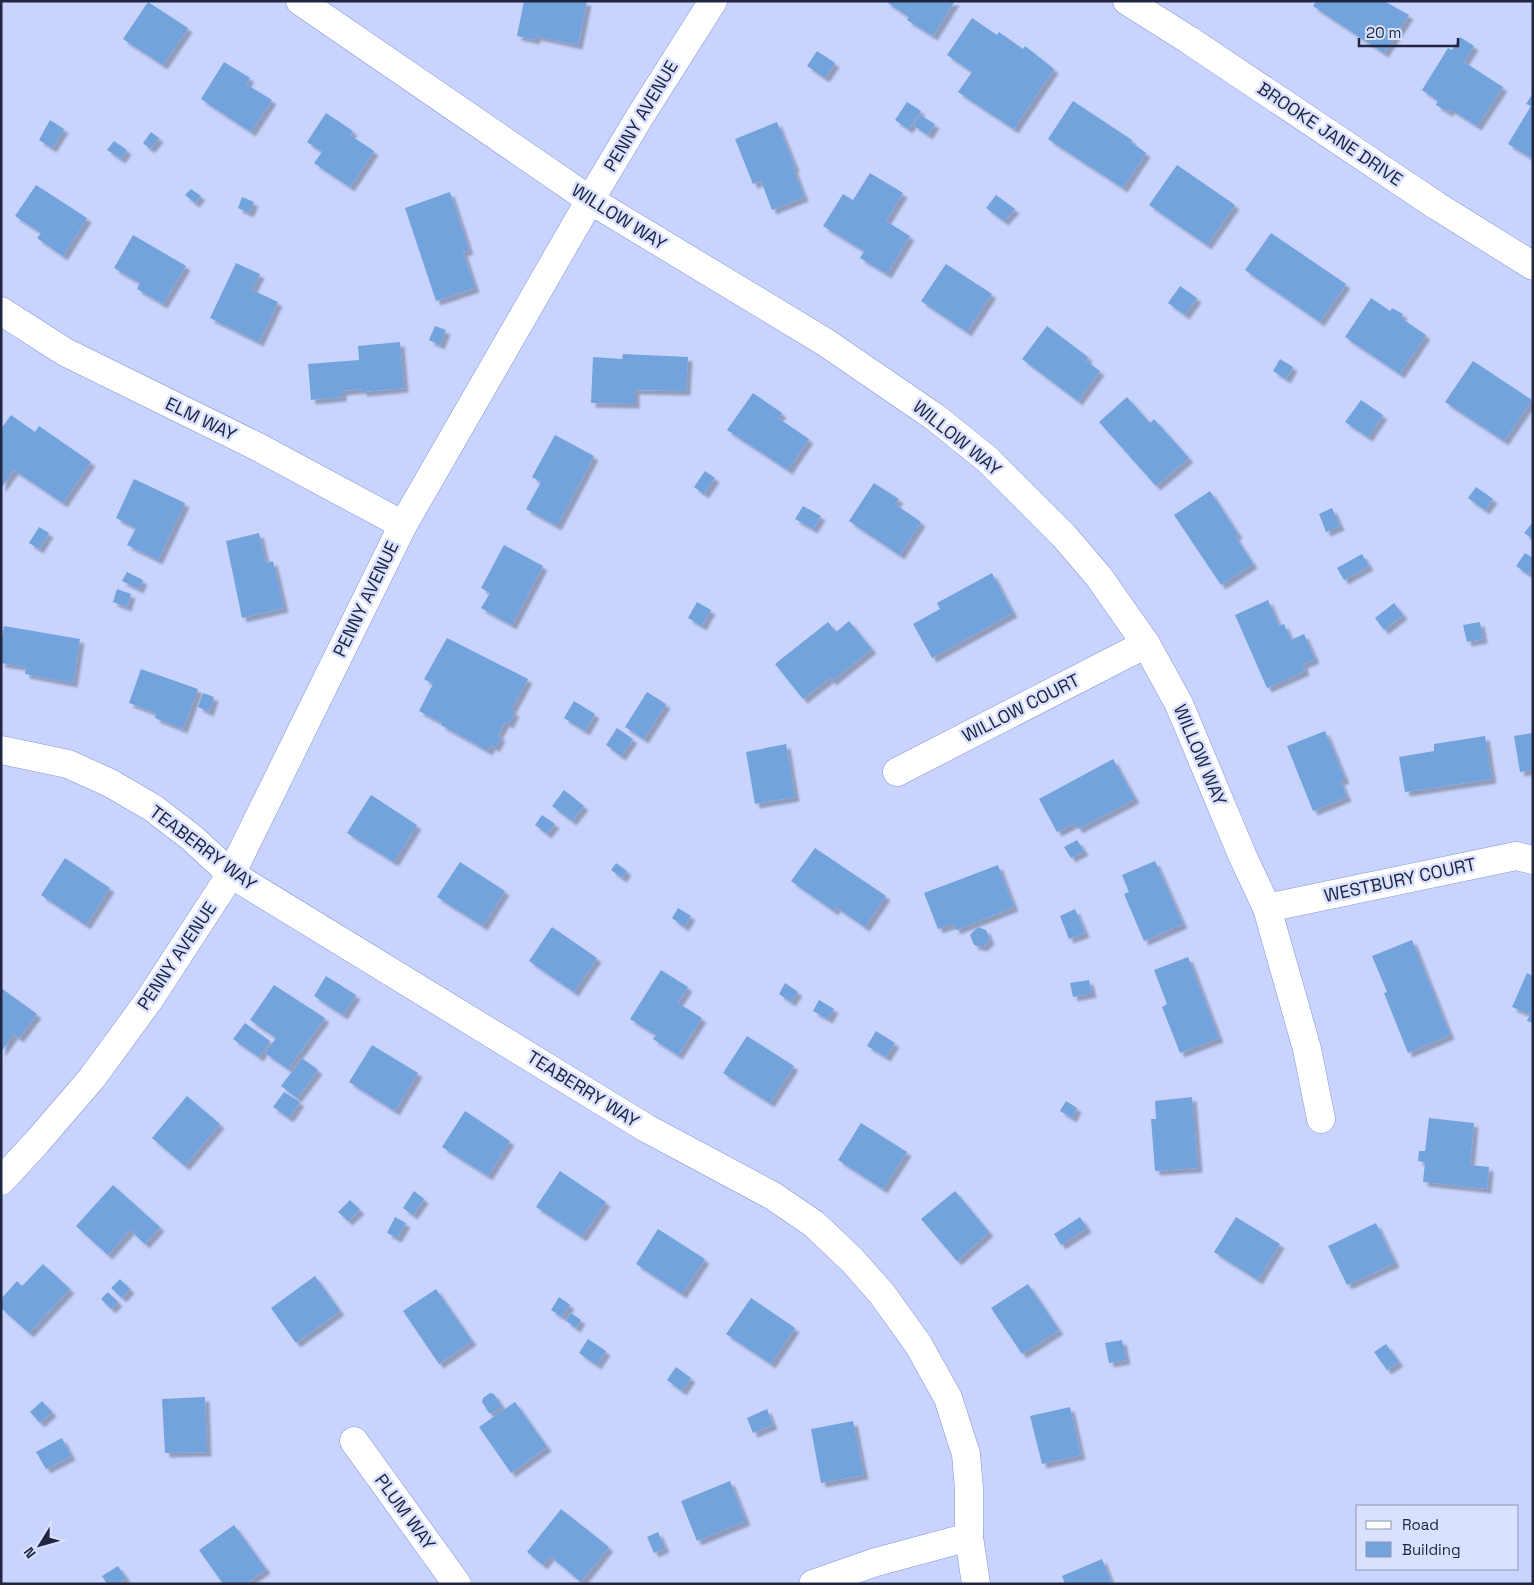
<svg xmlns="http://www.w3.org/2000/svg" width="1534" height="1585" font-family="'Space Grotesk',sans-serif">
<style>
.building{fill:#72a3dd;filter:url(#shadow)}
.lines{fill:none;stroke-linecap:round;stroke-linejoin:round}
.minor-casing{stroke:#8495d7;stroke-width:29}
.minor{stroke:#fff;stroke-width:28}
.labels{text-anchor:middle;stroke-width:5;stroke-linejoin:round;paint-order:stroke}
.street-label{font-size:18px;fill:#202641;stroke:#d9e1fe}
</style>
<defs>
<filter id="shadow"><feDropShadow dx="4.5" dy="4.5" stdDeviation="1" flood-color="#0004"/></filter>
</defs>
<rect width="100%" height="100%" fill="#c8d4fe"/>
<g class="building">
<polygon points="524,1 587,1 578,45 536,36 535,40 517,36"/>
<polygon points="885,1 955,1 933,36 907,20 909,17"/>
<polygon points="1316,1 1384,1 1409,15 1384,53 1313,6"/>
<polygon points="148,2 188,28 163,65 123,39"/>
<polygon points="972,18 997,35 999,32 1023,49 1025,46 1054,69 1014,129 958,92 972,72 947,55"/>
<polygon points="1460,37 1474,46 1464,62 1503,87 1477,126 1450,109 1448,112 1436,105 1438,101 1422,90 1448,48 1452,50"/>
<polygon points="817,51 835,63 825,78 807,66"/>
<polygon points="224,62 250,78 246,84 272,100 251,132 201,99"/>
<polygon points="1533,93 1533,159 1508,144 1531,106 1526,104"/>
<polygon points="1073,101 1132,140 1131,142 1146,153 1123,188 1048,139"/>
<polygon points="907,102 921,111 908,129 895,120"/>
<polygon points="326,113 353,131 350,135 374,151 350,187 314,163 322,152 307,142"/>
<polygon points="920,115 935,124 928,135 913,125"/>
<polygon points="50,120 64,129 52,148 39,140"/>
<polygon points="777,122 795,167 793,168 804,197 772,210 761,181 753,184 735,139"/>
<polygon points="151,132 159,138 150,149 143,143"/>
<polygon points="114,141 127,150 121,159 107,150"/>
<polygon points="1177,165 1235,205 1207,245 1149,205"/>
<polygon points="870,173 903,193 886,221 910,236 887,274 860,258 864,251 823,226 843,194 853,200"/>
<polygon points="36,185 87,218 63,256 37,238 41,233 15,216"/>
<polygon points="191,189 201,196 195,203 185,195"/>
<polygon points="450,192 469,250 463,252 475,288 436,301 405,208"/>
<polygon points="996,195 1015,209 1004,221 986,208"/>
<polygon points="242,197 254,202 249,213 238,208"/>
<polygon points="1271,233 1346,284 1320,322 1245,270"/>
<polygon points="133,235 186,266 163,304 137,289 140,283 114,268"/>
<polygon points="236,263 260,274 252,290 278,302 259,342 210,318"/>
<polygon points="946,264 992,294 967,332 921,301"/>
<polygon points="1180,286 1197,298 1185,315 1168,303"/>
<polygon points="1371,298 1390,311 1392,308 1403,314 1401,318 1426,335 1400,374 1345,337"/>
<polygon points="435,326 446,330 440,345 429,340"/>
<polygon points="1047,326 1088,357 1086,361 1100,371 1078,401 1022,359"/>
<polygon points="400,342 404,388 362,392 362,389 342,391 342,397 311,400 308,364 359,360 358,346"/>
<polygon points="623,354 688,357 686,391 635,390 635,404 591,403 593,357 622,359"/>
<polygon points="1280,359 1293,367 1286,379 1273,371"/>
<polygon points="1473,361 1532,400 1504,441 1445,402"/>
<polygon points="753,393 782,413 778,418 809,439 788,470 727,430"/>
<polygon points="1127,397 1150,423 1154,419 1189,458 1156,486 1099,422"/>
<polygon points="1361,400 1383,415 1368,437 1345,422"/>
<polygon points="11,415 35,432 39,426 91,462 63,503 14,470 1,488 1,429"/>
<polygon points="555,435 594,456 557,526 526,509 541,482 532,477"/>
<polygon points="705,471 715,478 704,494 694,487"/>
<polygon points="134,479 185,503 158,560 127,545 136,528 116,518"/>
<polygon points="874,483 899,499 895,504 921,522 900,555 849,521"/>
<polygon points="1476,487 1493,499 1485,510 1468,498"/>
<polygon points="1210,491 1238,534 1235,536 1253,564 1221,585 1174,515"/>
<polygon points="803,506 821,516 813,529 795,519"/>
<polygon points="1332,508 1340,526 1326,532 1319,514"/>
<polygon points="1533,522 1533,539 1524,533"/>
<polygon points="39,527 49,533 39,549 29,543"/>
<polygon points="259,533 266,563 273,561 284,608 242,618 226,541"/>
<polygon points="504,545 543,566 512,625 481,608 490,593 481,588"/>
<polygon points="1525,553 1533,558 1533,567 1528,574 1516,566"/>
<polygon points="1362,554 1369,566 1344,580 1337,568"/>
<polygon points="127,572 143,580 139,589 122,581"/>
<polygon points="992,573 1013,613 932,658 913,624 940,609 937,603"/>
<polygon points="117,589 131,594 127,607 113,602"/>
<polygon points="1268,600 1279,626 1284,624 1291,640 1304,634 1315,659 1303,664 1305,671 1267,688 1235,615"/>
<polygon points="697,602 711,610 702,626 688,618"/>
<polygon points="1394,603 1403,615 1384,630 1375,618"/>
<polygon points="849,621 872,649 832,681 830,678 803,699 775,664 828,622 836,632"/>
<polygon points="1480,622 1483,639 1467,642 1463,625"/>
<polygon points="4,626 80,639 73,683 25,674 26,667 1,663 1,643"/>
<polygon points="447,638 528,679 511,710 515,712 509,724 505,722 498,735 501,737 495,748 491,745 488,751 441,725 442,723 419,711 433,684 424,679"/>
<polygon points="141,669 198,689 183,729 155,718 156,713 129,703"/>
<polygon points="647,692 666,704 644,739 625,727"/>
<polygon points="203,693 214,697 209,712 198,707"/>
<polygon points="574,701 595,714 585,731 564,718"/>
<polygon points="617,728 633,739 621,756 606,745"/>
<polygon points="1325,731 1345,779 1340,781 1347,797 1313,811 1287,746"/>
<polygon points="1533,733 1533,770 1520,772 1514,736"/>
<polygon points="1485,736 1492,779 1405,792 1399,757 1434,751 1434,744"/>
<polygon points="786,744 795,797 755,804 746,752"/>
<polygon points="1113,759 1135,799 1078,829 1075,823 1057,832 1039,799"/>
<polygon points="564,790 584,806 572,821 552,806"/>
<polygon points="371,795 417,825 394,862 347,833"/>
<polygon points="542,815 555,824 547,834 535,825"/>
<polygon points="1077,840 1084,851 1071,858 1064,847"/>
<polygon points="815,848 886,896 865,927 836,907 834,911 791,881"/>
<polygon points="65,858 110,888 86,925 41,895"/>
<polygon points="1155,861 1183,924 1144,941 1124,894 1129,892 1122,875"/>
<polygon points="460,862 505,891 483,926 437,897"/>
<polygon points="616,863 627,871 622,878 611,870"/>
<polygon points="998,865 1014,907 956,930 953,924 938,929 924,893"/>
<polygon points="678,908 691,916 684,927 672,918"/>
<polygon points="1075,909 1085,933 1069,939 1060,916"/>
<polygon points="552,927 597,958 574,992 529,961"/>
<polygon points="978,927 986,930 990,940 983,947 974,945 970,935"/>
<polygon points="1412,940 1450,1035 1408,1053 1384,993 1387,992 1372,956"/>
<polygon points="1188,957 1219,1038 1180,1053 1162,1007 1167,1004 1154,970"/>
<polygon points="661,970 688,987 678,1003 702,1018 678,1055 653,1039 656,1035 630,1019"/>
<polygon points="1527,973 1533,976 1533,1023 1527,1021 1530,1014 1512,1007"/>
<polygon points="326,976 356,995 343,1015 314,996"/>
<polygon points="1089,980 1092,993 1073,997 1070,983"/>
<polygon points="785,983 798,992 791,1002 779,994"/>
<polygon points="274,985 325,1018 288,1069 265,1053 276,1038 250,1020"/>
<polygon points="1,988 37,1014 19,1038 14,1034 1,1052"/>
<polygon points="819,1000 834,1009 828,1019 813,1011"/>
<polygon points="245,1023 270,1041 259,1057 233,1039"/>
<polygon points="876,1031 895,1043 886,1057 867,1046"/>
<polygon points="747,1036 794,1066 770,1103 723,1073"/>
<polygon points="372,1045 418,1073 395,1111 349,1082"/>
<polygon points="302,1058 318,1070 297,1098 281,1086"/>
<polygon points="284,1092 300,1102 289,1118 273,1107"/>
<polygon points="187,1096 220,1124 185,1166 152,1138"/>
<polygon points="1192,1097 1198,1168 1155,1171 1151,1119 1156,1119 1155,1101"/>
<polygon points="1066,1101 1077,1108 1072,1118 1060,1111"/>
<polygon points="465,1111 510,1141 488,1176 442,1147"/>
<polygon points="1429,1118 1474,1123 1470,1165 1489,1167 1487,1189 1423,1182 1425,1162 1418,1161 1419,1151 1425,1151"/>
<polygon points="861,1123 907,1152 883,1189 838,1160"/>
<polygon points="560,1171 606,1202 582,1237 536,1207"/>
<polygon points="113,1185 160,1227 145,1244 130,1230 108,1255 76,1226"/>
<polygon points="414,1191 424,1199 413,1215 403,1208"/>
<polygon points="955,1191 989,1232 957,1261 921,1219"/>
<polygon points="350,1200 360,1210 348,1221 338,1212"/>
<polygon points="395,1217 406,1223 397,1238 387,1233"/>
<polygon points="1080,1217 1087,1228 1061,1245 1054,1234"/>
<polygon points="1236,1217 1280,1244 1258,1280 1214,1252"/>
<polygon points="1376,1223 1395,1263 1347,1285 1328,1246"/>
<polygon points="658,1229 705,1259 682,1294 636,1264"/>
<polygon points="43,1264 70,1289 29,1333 1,1308 1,1299 17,1281 22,1286"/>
<polygon points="315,1276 340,1311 296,1343 271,1308"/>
<polygon points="120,1279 130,1289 122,1298 111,1288"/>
<polygon points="1028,1284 1059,1330 1022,1354 991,1308"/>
<polygon points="436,1289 472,1341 439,1364 403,1311"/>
<polygon points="108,1292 118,1302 111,1309 101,1299"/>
<polygon points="559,1297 570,1305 562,1317 551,1310"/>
<polygon points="751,1298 795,1328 771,1364 726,1334"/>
<polygon points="571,1313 581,1320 576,1328 566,1321"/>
<polygon points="588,1339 606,1351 597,1365 579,1353"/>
<polygon points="1122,1340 1126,1360 1109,1363 1105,1343"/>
<polygon points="1386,1344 1399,1362 1387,1370 1374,1352"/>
<polygon points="676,1367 691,1378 682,1391 667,1380"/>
<polygon points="490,1393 494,1394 501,1405 501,1408 492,1413 489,1413 482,1402 483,1398"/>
<polygon points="205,1397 207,1452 165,1453 162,1399"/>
<polygon points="42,1401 52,1412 40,1423 30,1412"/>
<polygon points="515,1402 547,1447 511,1473 479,1427"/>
<polygon points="1070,1407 1081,1455 1042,1464 1030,1416"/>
<polygon points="767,1409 773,1425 753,1433 747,1418"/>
<polygon points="853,1421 864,1475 821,1483 811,1429"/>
<polygon points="62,1438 71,1456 46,1469 36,1452"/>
<polygon points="730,1481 746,1521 697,1541 681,1501"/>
<polygon points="561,1509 609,1547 581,1582 550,1556 543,1565 527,1552"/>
<polygon points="234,1525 266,1569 246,1584 223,1584 199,1550"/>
<polygon points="658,1532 665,1548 654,1553 647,1537"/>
<polygon points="1102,1559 1112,1584 1065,1584 1062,1576"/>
<polygon points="118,1566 126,1578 118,1584 107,1584 102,1576"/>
</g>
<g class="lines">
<g class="minor-casing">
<g id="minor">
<polyline points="300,1 590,200 825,342 936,418 987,459 1064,536 1099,577 1146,644 1179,704 1243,857 1267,908 1307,1049 1321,1119"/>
<polyline points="1127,1 1189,40 1437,206 1533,266"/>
<polyline points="1,311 65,352 260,448 403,525"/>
<polyline points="1,750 68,764 110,783 153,808 192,838 231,874 646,1128 773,1196 814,1224 852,1260 882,1294 918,1344 948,1398 966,1454 969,1489 969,1537 976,1584"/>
<polyline points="897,772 1146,644"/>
<polyline points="1267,908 1516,856 1533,860"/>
<polyline points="1,1181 37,1142 92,1078 149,1000 231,874 403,525 590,200 639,118 713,1"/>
<polyline points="354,1441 457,1584"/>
<polyline points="813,1584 876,1562 969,1537"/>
</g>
</g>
<use href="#minor" class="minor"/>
</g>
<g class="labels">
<g class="street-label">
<text transform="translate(641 116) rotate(-59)" y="6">PENNY AVENUE</text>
<text transform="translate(1330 134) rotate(34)" y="6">BROOKE JANE DRIVE</text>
<text transform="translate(619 217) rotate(32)" y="6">WILLOW WAY</text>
<text transform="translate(201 419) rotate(26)" y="6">ELM WAY</text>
<text transform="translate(957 438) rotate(39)" y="6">WILLOW WAY</text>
<text transform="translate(366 599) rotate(-64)" y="6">PENNY AVENUE</text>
<text transform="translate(1021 708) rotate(-27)" y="6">WILLOW COURT</text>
<text transform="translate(1200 755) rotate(67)" y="6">WILLOW WAY</text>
<text transform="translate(203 848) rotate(37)" y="6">TEABERRY WAY</text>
<text transform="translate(1400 880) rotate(-12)" y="6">WESTBURY COURT</text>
<text transform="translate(177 956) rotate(-56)" y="6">PENNY AVENUE</text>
<text transform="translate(583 1089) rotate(32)" y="6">TEABERRY WAY</text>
<text transform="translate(405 1512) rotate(54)" y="6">PLUM WAY</text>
</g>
</g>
<rect width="1534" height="1585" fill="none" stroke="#202641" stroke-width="5"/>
<rect x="1356" y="1505" width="162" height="65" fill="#d9e1fe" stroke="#8f96b2"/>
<rect x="1366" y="1521" width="25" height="8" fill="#ffffff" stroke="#8f96b2"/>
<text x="1402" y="1530" font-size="15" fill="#202641">Road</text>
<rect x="1366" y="1542" width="25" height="15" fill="#72a3dd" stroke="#8f96b2"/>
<text x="1402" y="1555" font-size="15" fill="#202641">Building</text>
<g transform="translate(40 1545) rotate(233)" stroke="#d9e1fe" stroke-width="4" paint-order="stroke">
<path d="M0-4L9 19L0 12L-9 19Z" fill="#202641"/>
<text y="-8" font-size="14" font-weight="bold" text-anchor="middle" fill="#202641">N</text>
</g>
<path d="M1359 38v8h99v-8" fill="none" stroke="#202641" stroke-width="2.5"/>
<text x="1366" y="38" font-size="15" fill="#202641" stroke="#d9e1fe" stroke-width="4" paint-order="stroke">20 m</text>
</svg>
